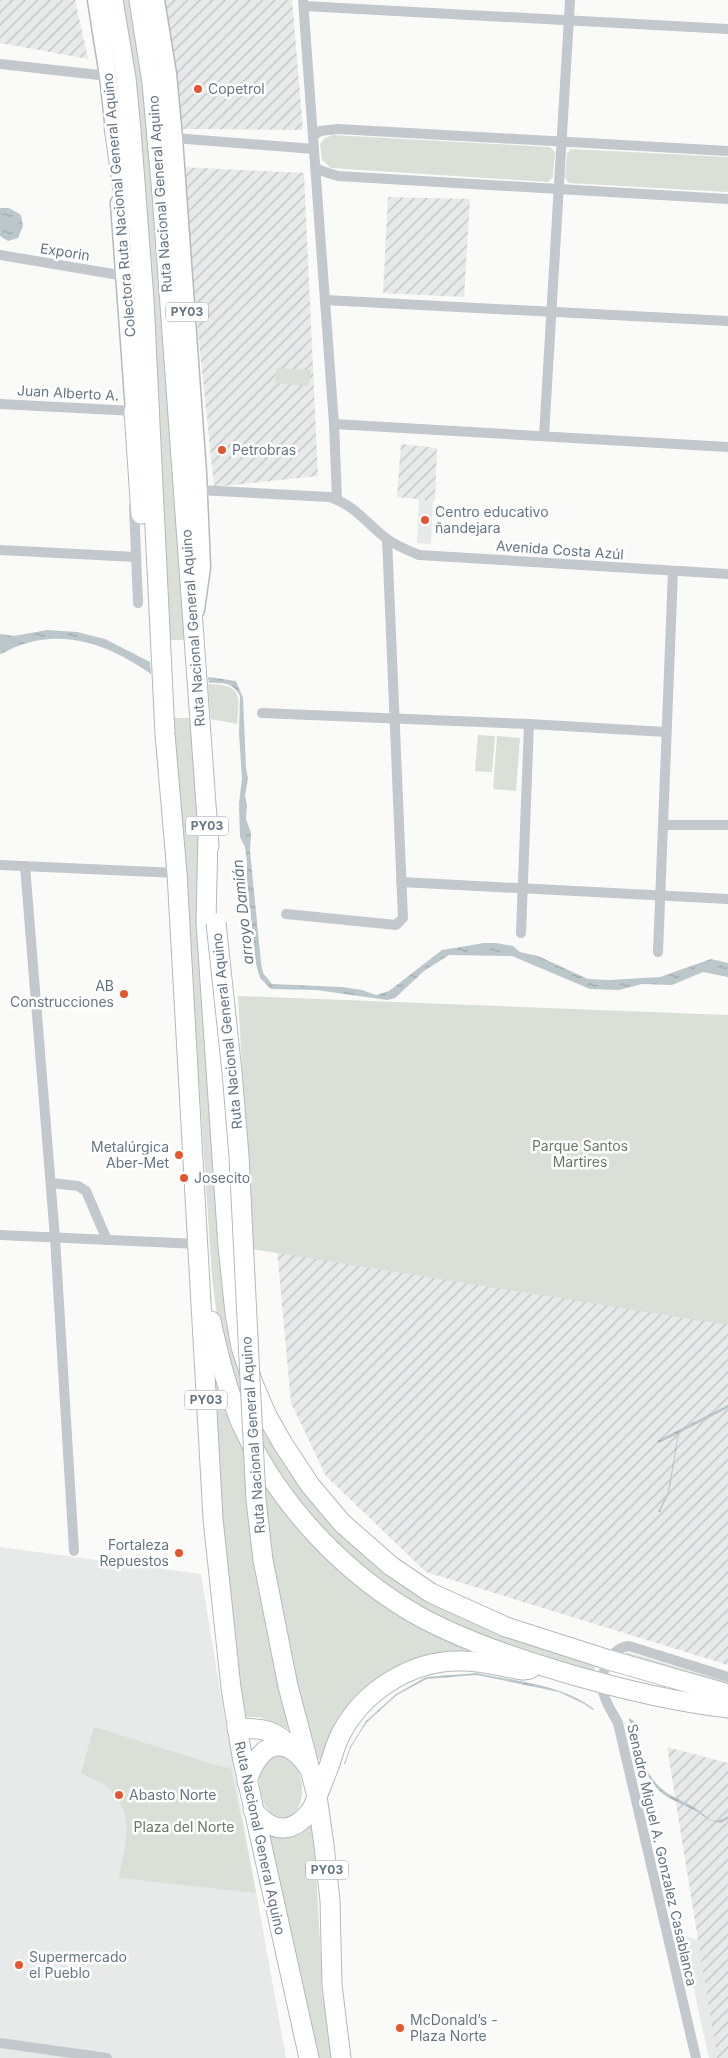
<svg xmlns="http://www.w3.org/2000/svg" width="728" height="2058" font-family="Inter,sans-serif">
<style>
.built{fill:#e8e9e9}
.industrial{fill:url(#industrial-furrows)}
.green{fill:#dadfd7}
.water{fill:url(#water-ripples)}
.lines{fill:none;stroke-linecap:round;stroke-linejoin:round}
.primary-casing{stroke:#b5babe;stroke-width:19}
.highway-casing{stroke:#b4b9bd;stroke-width:21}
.street{stroke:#c3c8cc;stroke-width:10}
.primary{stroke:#fff;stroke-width:16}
.highway{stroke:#fff;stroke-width:19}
.highway-bridge-casing{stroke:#b4b9bd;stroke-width:21;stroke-linecap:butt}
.highway-bridge{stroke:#fff;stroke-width:19}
.poi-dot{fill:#e4572e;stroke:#fff;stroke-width:2}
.labels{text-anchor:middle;stroke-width:5;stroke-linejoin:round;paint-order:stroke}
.shield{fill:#fff;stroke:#939fa8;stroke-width:1}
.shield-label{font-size:12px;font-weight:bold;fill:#657683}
.poi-label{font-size:14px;fill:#657683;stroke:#fff;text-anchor:start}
.street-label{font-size:14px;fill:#657683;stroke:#fff}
.park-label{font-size:14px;fill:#687a64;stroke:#fff}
.water-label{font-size:15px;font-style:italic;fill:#60757c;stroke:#fff}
</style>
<defs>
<pattern id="industrial-furrows" width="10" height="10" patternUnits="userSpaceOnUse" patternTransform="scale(1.25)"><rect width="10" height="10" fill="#e8e9e9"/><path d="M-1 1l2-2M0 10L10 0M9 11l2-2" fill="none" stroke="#c0c1c2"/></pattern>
<pattern id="water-ripples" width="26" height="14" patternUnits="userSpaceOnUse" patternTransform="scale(1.25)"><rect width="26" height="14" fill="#bbc7cb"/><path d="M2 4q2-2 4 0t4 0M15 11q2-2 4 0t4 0" fill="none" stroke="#9ca6aa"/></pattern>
</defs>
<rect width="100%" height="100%" fill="#fafaf8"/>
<g class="built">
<polygon points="419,497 433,497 431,544 417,543"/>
<polygon points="0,1547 201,1574 221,1697 286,2058 0,2058"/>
<polygon points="682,1935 728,1949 728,2058 709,2058"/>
</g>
<g class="industrial">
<polygon points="0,0 75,0 88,59 0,43"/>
<polygon points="162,0 292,0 303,130 181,129"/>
<polygon points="181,167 304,173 318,476 214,487"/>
<polygon points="388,197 470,199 464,297 383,293"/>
<polygon points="401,444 437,448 435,501 397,497"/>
<polygon points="277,1250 728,1317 728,1665 426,1572 326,1476 291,1403"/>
<polygon points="667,1747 728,1763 728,2058 717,2058"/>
</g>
<g class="green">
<polygon points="119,0 131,0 145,78 187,640 167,640"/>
<polygon points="332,135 550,147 555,152 553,177 548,182 331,168 322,160 320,144 324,139"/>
<polygon points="571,149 728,157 728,192 569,183 565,178 567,153"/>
<polygon points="276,368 311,370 309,386 275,383"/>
<path d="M208,684C242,684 240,695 237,724L211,719Z"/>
<polygon points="172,718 191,718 242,1409 217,1316 212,1277 189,930"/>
<polygon points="478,735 495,736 492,772 475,771"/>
<polygon points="497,736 520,738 516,791 493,789"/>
<polygon points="238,996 728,1015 728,1325 252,1249"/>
<polygon points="210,1363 245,1446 290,1728 288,1729 260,1717 244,1717 233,1654"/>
<polygon points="259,1412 371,1558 596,1665 594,1671 591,1672 496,1643 411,1603 343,1552 293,1496 261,1446"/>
<path d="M263,1476L438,1635L459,1647L483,1656L409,1666L322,1761L318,1758C311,1732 303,1706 296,1680C280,1613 270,1545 263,1476Z"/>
<polygon points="626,1652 728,1682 728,1686 626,1656"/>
<path d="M94,1727L219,1766L231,1768L256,1893L119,1878C125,1845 136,1814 109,1789C102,1782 90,1778 81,1773Z"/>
<path d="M273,1754C276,1754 282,1754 285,1756C310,1768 309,1828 273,1816C261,1807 256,1779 262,1766C264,1761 269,1758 273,1754Z"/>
<path d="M311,1826L313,1828C319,1905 320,1982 331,2058H316L268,1834C286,1841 296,1835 311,1826Z"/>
</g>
<g class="water">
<polygon points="0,208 9,208 21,215 23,226 18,238 8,241 0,236"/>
<path d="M47,630L77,632L105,639L150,662L151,674C111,646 66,628 18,646C12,648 6,652 0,654V634L14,636Z"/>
<path d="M208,677L236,681L243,698L246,768L248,778L245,796L247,805L246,819L251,833L250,851L261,963L263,973L272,984L342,987L362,990L376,995L389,991L442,950L484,943H496L513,946L520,952L538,956L588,979L609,980L660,977L711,959L728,963V977L703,972L672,985L642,984L619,990L590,989L512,956L449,955L424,971L395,998L387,1000L316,990L271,989L260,978L256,964L247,881V863L245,847L240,837L239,803L242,779L239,733L240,696C234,683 222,682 209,683Z"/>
<polygon points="728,1405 728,1408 679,1433 669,1493 660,1512 658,1512 668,1492 678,1434 658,1443 657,1441"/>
<path d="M476,1673C515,1681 561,1684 594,1709L593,1710L584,1704L559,1692L477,1675L427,1679L397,1695L367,1722L351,1747L345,1764H344L350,1747L366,1721L396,1694L426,1677Z"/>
<path d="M629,1718L634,1721C635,1746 645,1778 667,1793C676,1799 686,1802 695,1808C709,1817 710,1827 728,1816V1819L721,1823C708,1822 704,1815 694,1810C685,1805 675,1802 666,1796C643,1781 633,1741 629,1718Z"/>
</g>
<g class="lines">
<g class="primary-casing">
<g id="primary">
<polyline points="96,0 108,76 115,139"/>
<polyline points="156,0 168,74 174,138 198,473 202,567 196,610"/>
<polyline points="119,203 134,411"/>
</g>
</g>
<g class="highway-casing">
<g id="highway">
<polyline points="113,0 126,78 131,130 144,300 165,734 177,873 213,1519 231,1688 242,1756 309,2058"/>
<polyline points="139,0 152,83 162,194 209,846"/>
<polyline points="114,127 127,217"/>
<polyline points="134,411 141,514"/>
<polyline points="208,834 206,922 228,1246 235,1313 241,1347 253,1383 267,1416 283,1444 310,1485 342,1523 391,1566 431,1593 506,1627 609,1660 728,1694"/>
<path d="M211,1321C219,1356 227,1390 241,1423C278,1504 345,1576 424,1619C470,1643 519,1659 569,1674C621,1689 674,1702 728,1708"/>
<polyline points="288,1686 317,1796 324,1845 330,1901 332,1985 341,2058"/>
<path d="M237,1729C262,1727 276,1730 293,1749"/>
<path d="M247,1782C258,1744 284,1731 309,1768"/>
<path d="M253,1810C273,1835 295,1834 313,1807C318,1794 323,1782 328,1769C332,1759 334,1749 338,1740C359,1693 411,1659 463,1661C483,1661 503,1667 523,1670L530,1669"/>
</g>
</g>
<g class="street">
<polyline points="303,0 334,424 337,499"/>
<polyline points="304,6 728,29"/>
<polyline points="0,64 108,76"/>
<polyline points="313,136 320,131 338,129 728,151"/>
<polyline points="174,138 314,149"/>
<polyline points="315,167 322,171 338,176 728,199"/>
<polyline points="0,255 125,276"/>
<polyline points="325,300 728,321"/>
<polyline points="0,404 134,411"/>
<polyline points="334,424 728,447"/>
<polyline points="544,436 570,0"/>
<path d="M198,490L329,497C354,504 368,525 387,539C397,546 409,551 419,555L728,574"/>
<polyline points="134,506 138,603"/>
<polyline points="0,550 136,557"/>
<polyline points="262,713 529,724 666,732"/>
<polyline points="664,825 728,825"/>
<polyline points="0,865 177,873"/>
<polyline points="25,866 55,1238 74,1551"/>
<polyline points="401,882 728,899"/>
<polyline points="286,914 396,925 403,918 387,539"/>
<polyline points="521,933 529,724"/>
<polyline points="658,952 673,571"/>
<polyline points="51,1183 78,1186 86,1191 107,1240"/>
<polyline points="0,1235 198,1244"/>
<polyline points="0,2043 107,2058"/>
<path d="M696,2058L618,1723C612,1712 602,1697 602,1684C602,1668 613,1647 629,1646L728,1677"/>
</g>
<use href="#primary" class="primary"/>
<use href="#highway" class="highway"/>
<g class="highway-bridge-casing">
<polyline id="highway-bridge" points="216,923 232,1072 239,1156 256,1500 263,1560 288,1686"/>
</g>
<use href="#highway-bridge" class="highway-bridge"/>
</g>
<g class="poi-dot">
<circle cx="198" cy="89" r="5"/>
<circle cx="222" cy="450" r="5"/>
<circle cx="425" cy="520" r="5"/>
<circle cx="124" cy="994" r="5"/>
<circle cx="179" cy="1155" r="5"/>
<circle cx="184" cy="1178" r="5"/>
<circle cx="179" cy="1553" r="5"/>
<circle cx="119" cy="1795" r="5"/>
<circle cx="19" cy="1965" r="5"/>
<circle cx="400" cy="2028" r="5"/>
</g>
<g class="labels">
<g class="shield">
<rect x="166" y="302.5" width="42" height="19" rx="4"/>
<rect x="186" y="816.5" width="42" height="19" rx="4"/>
<rect x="185" y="1390.5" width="42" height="19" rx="4"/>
<rect x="306" y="1860.5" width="42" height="19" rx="4"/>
</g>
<g class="shield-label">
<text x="187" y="316">PY03</text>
<text x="207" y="830">PY03</text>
<text x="206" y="1404">PY03</text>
<text x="327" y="1874">PY03</text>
</g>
<g class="poi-label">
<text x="208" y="94">Copetrol</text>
<text x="232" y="455">Petrobras</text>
<text x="435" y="517">Centro educativo<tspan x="435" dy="16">ñandejara</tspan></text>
<text x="114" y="991" text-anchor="end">AB<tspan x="114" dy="16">Construcciones</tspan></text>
<text x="169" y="1152" text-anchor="end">Metalúrgica<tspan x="169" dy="16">Aber-Met</tspan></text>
<text x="194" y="1183">Josecito</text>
<text x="169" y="1550" text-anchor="end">Fortaleza<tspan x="169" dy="16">Repuestos</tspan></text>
<text x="129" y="1800">Abasto Norte</text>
<text x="29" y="1962">Supermercado<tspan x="29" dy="16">el Pueblo</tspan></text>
<text x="410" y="2025">McDonald’s -<tspan x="410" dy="16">Plaza Norte</tspan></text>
</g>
<g class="street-label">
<text transform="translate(160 194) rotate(-94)" y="5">Ruta Nacional General Aquino</text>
<text transform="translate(119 205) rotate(-95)" y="5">Colectora Ruta Nacional General Aquino</text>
<text transform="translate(65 252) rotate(9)" y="5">Exporin</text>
<text transform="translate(68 393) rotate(3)" y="5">Juan Alberto A.</text>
<text transform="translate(560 550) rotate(4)" y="5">Avenida Costa Azúl</text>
<text transform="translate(193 628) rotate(-94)" y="5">Ruta Nacional General Aquino</text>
<text transform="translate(227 1031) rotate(-96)" y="5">Ruta Nacional General Aquino</text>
<text transform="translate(253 1435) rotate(-94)" y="5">Ruta Nacional General Aquino</text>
<text transform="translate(260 1838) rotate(78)" y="5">Ruta Nacional General Aquino</text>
<text transform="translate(662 1855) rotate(77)" y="5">Senadro Miguel A. Gonzalez Casablanca</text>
</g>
<g class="park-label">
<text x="580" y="1151">Parque Santos<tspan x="580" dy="16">Martires</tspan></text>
<text x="184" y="1832">Plaza del Norte</text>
</g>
<g class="water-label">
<text transform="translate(243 912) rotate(-96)" y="5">arroyo Damián</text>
</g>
</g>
</svg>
